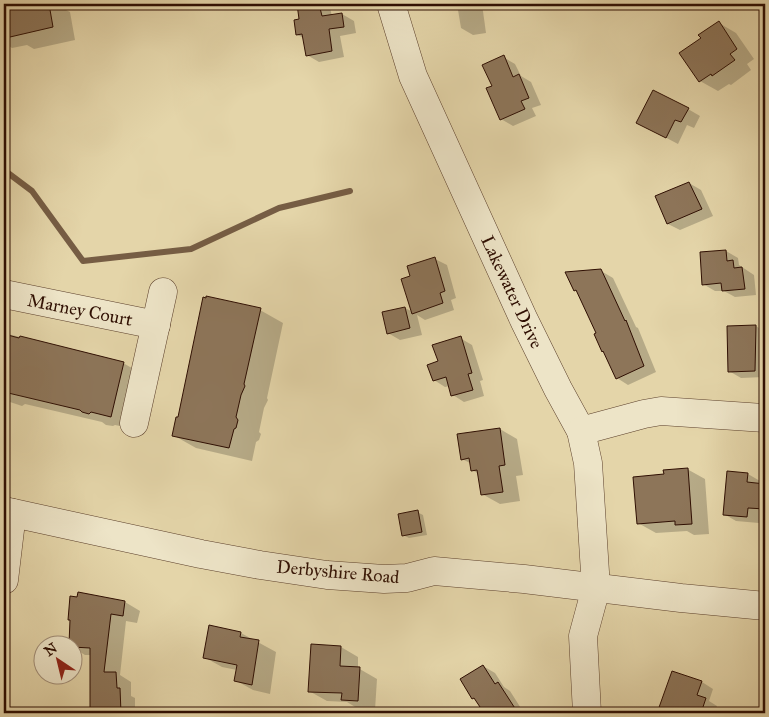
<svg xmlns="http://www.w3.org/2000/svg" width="769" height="717" font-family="'IM FELL Great Primer',serif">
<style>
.shadow{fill:#0003}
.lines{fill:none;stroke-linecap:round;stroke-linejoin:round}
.stream{stroke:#765d44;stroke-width:6}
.building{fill:#8d7559;stroke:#2e0e02}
.minor-casing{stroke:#5c402c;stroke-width:29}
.minor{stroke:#ede4c7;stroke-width:28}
.labels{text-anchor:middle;stroke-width:4;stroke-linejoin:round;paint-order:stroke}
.street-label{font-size:18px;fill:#2e0e02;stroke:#ede4c7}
</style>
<rect width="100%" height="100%" fill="#e4d5a9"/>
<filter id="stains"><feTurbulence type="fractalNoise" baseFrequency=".004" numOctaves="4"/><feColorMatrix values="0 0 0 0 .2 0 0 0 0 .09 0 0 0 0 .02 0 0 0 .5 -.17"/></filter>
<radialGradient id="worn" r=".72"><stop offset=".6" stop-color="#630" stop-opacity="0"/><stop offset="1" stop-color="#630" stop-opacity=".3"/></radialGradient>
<g class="shadow">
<polygon points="4,4 65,4 66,10 70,12 75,40 34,49 27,45 12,48 4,43"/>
<polygon points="298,4 329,4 332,16 342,14 354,21 356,33 340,36 344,57 319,62 307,55 304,38 297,35 301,20"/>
<polygon points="457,4 482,4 486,33 473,35 461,28"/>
<polygon points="719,23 736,33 754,59 747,64 751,70 731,85 729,84 718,91 700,81 702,39"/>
<polygon points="503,57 515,64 521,76 531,82 541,105 532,108 536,116 513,126 501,119 493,87"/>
<polygon points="688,109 700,116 694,128 687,125 678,144 638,123"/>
<polygon points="689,183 701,190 713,216 680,230 668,224 657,197"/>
<polygon points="726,251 738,258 739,265 754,275 756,295 735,297 724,291 715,291 703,284 701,254"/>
<polygon points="435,259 447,265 456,298 451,300 454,310 425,320 417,315 422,335 400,340 388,333 384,313 405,308 413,312"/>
<polygon points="601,271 613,278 636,327 638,328 656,372 628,385 617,378 579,293 575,290"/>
<polygon points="260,310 283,323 267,398 268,400 264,408 259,432 261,434 259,440 256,442 252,461 196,448 173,435 179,419"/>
<polygon points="756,326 765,332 765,377 741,378 729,371 728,327"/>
<polygon points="4,333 123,363 146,376 134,429 115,425 113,426 106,425 102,422 25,404 22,406 4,400"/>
<polygon points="460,338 472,345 483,380 480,381 484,396 464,402 453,395 450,386 445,387 434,380 439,362"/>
<polygon points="500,429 517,439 523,475 516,476 520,501 500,504 482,494 479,474 472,470 472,464 462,459"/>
<polygon points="687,469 705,479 709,534 694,535 687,531 656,533 638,523 665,475"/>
<polygon points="728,472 748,474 760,481 759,485 765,485 765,514 760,514 759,523 736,521 724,514"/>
<polygon points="417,512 423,515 427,535 409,538 403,535"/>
<polygon points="125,602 140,611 137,623 126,621 120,675 131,682 131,696 135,698 135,713 91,713 91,655 85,655 72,647 72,644 70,644 72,620"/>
<polygon points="241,633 276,652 270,694 253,690 235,680 237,670 222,667 204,657"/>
<polygon points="341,647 358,657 358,668 377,679 375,710 360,710 347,702 327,701 309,691"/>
<polygon points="483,666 495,673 504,687 510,691 524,713 485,713 462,680"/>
<polygon points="673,672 702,682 713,689 709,701 717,706 715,713 659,713"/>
<polygon points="763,682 765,683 765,713 759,710"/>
</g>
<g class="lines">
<polyline class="stream" points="4,170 32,191 83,261 191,249 279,208 350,191"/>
</g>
<g class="building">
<polygon points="4,4 49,4 53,27 10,37 4,31"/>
<polygon points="297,4 319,4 322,16 342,13 344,27 329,29 332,51 306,56 302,34 296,35 294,20 299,19"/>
<polygon points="719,21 737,49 730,54 735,60 712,76 711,74 699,82 679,53 701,38 698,35"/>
<polygon points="504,55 513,77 519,74 529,98 521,101 525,109 500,120 486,88 492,86 482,65"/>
<polygon points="653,90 689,108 681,122 675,120 666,138 636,123"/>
<polygon points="689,182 702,209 667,224 655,196"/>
<polygon points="726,250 727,261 733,260 734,268 742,267 745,289 722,291 721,283 702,285 700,252"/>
<polygon points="435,257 445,291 440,293 443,303 412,314 401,279 410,276 407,266"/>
<polygon points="601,269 625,321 626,320 644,366 616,379 603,351 602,352 594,334 596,333 576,290 574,291 565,272"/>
<polygon points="206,296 261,308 244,384 245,386 241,395 236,417 238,420 236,428 234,429 229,448 172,436 176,417 178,417 203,297 206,298"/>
<polygon points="405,307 410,328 387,334 382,312"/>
<polygon points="756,325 755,371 728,372 727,326"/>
<polygon points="4,334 19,338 20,336 124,362 111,417 91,412 89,414 82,412 80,410 4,392"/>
<polygon points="461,336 472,373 468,374 473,390 451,396 446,377 433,381 427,365 438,361 432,345"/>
<polygon points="500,428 505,465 499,466 503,492 481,495 477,470 471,471 469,458 461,460 457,434"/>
<polygon points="688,468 692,524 675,525 675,521 637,524 633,477 664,474 663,470"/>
<polygon points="727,471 748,473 747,482 765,484 765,509 748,508 747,517 723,515"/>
<polygon points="418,510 422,532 402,536 398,514"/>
<polygon points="78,592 125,601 123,616 111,614 104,672 116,672 117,688 120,688 121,713 90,713 90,648 72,647 72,644 69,644 70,620 68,620 70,596 77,597"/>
<polygon points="209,625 241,632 240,637 259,640 252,685 234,681 237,665 203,658"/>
<polygon points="311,644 341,646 340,666 360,667 358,701 341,700 342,693 308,692"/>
<polygon points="483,665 495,684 498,682 518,713 484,713 474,698 472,699 460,679"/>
<polygon points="672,671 702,681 697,695 706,698 701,713 657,713"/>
</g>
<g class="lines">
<g class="minor-casing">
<g id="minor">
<polyline points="391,4 413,76 524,320 558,389 581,431 588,463 596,588 583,636 587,713"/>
<polyline points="4,294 156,325"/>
<polyline points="134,423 163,292"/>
<polyline points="581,431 644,414 661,411 765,418"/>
<polyline points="4,511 201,554 260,565 327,575 384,579 407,578 434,571 524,579 681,598 765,606"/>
<polyline points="4,580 12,513"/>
</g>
</g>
<use href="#minor" class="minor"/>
</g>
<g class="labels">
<g class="street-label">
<text transform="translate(512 292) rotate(65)" y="6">Lakewater Drive</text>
<text transform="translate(80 310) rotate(11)" y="6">Marney Court</text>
<text transform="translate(338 572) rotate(5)" y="6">Derbyshire Road</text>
</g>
</g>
<rect width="769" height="717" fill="none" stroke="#e4d5a9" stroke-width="20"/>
<rect x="5" y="5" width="759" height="707" fill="none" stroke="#2e0e02" stroke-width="2.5"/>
<rect x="10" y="10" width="749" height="697" fill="none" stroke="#2e0e02"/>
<g transform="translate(58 660) rotate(325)"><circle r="24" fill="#ede4c7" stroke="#a18e78"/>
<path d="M0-4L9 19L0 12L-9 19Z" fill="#8f2418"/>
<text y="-8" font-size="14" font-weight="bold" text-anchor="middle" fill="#2e0e02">N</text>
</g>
<rect width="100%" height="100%" filter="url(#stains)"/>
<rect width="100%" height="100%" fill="url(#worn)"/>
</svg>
